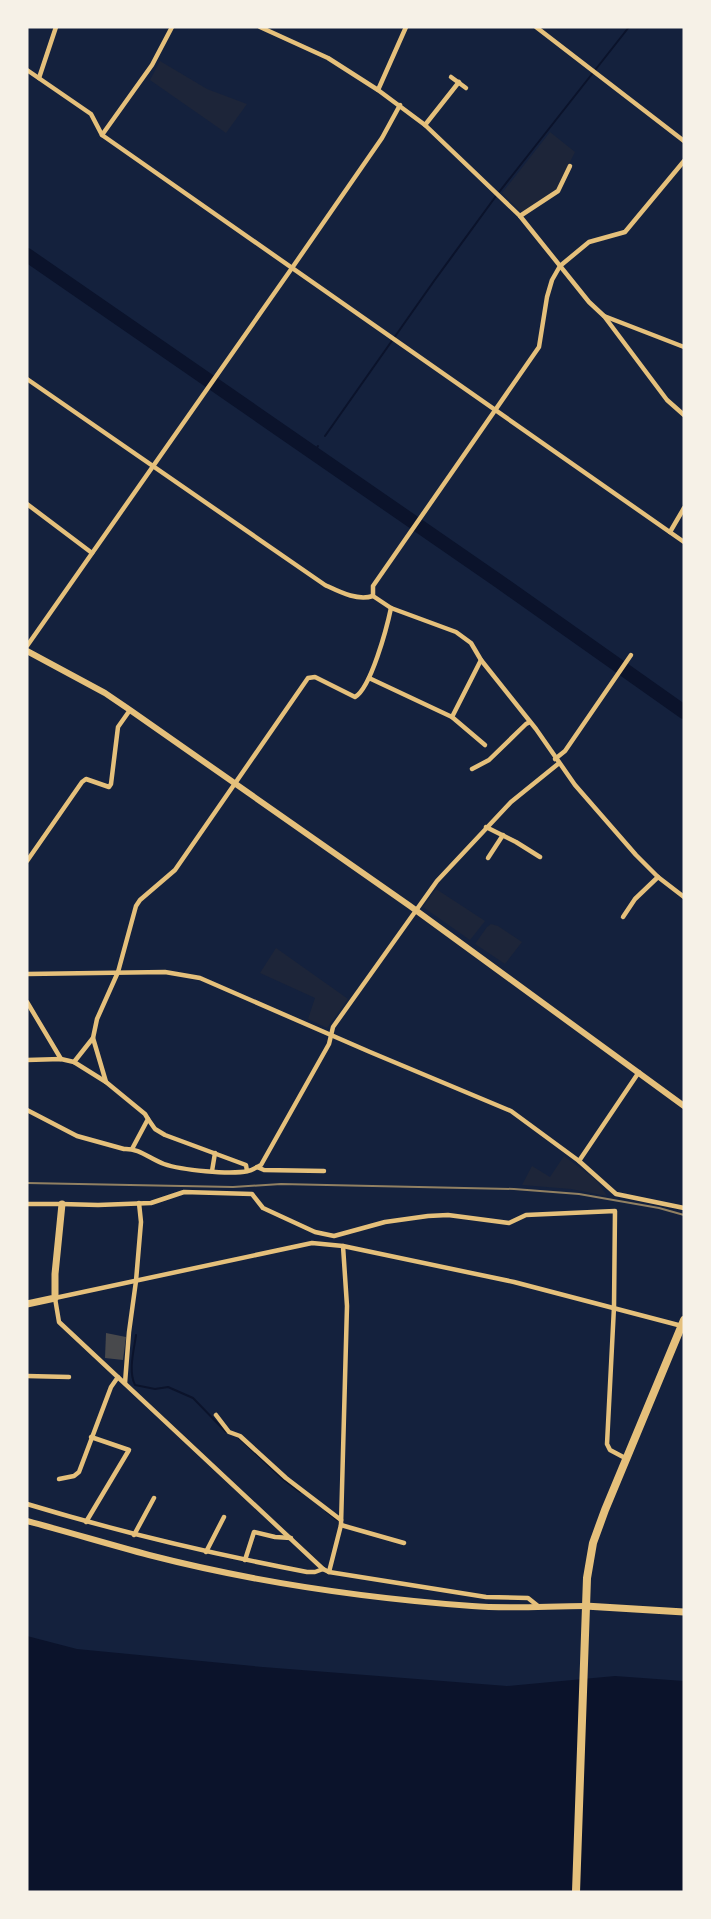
<svg xmlns="http://www.w3.org/2000/svg" width="711" height="1919" font-family="'Noto Sans',sans-serif">
<style>
.green{fill:#1d2539}
.water{fill:#0b132b}
.lines{fill:none;stroke-linecap:round;stroke-linejoin:round}
.stream{stroke:#0b132b;stroke-width:2}
.river{stroke:#0b132b;stroke-width:14}
.building{fill:#48494c}
.minor{stroke:#e5c07b;stroke-width:4.5}
.tertiary{stroke:#e5c07b;stroke-width:6}
.secondary{stroke:#e5c07b;stroke-width:7}
.primary{stroke:#e5c07b;stroke-width:8}
.rail{stroke:#918062;stroke-width:2}
</style>
<rect width="100%" height="100%" fill="#14213d"/>
<g class="green">
<polygon points="160,61 207,89 247,104 226,133 150,80"/>
<polygon points="550,132 575,152 556,190 524,211 520,211 502,193"/>
<polygon points="436,889 485,921 470,940 423,907"/>
<polygon points="491,924 498,926 522,942 505,964 475,944 487,927"/>
<polygon points="276,948 348,999 327,1028 308,1019 315,998 260,973"/>
<polygon points="564,1156 596,1180 607,1196 571,1189 522,1185 532,1166 550,1177"/>
</g>
<polygon class="water" points="27,1636 77,1649 263,1667 507,1686 615,1676 684,1681 684,1892 27,1892"/>
<g class="lines">
<g class="stream">
<polyline points="325,436 434,281 496,196 629,27"/>
<polyline points="313,454 318,446"/>
<path d="M136,1335C134,1350 128,1371 135,1385L155,1389L168,1387L193,1398L226,1432"/>
<polyline points="237,1436 284,1480 300,1492"/>
<polyline points="326,1511 337,1520"/>
</g>
<polyline class="river" points="27,255 500,582 684,712"/>
</g>
<polygon class="building" points="106,1333 126,1337 123,1360 105,1358"/>
<g class="lines">
<g class="minor">
<polyline points="260,27 328,58 378,90 425,125 520,216 589,302 604,316 667,400 684,415"/>
<polyline points="536,27 684,141"/>
<polyline points="27,70 91,114 102,135 684,542"/>
<polyline points="451,77 466,88"/>
<polyline points="39,78 56,27"/>
<polyline points="378,90 406,27"/>
<polyline points="425,125 459,82"/>
<polyline points="102,135 152,65 172,27"/>
<polyline points="520,216 558,191 570,166"/>
<polyline points="604,316 684,347"/>
<path d="M27,379L325,585C340,592 357,601 373,596L391,608L456,632L471,643L481,660L536,729L575,785L636,855L658,877L684,897"/>
<polyline points="27,504 92,553"/>
<polyline points="670,532 684,508"/>
<polyline points="373,596 373,586 539,347 547,297 552,280 560,266 589,242 625,232 684,161"/>
<polyline points="27,646 292,268 382,138 400,105"/>
<polyline points="369,678 452,717 485,745"/>
<polyline points="452,717 481,660"/>
<polyline points="555,759 565,751 631,655"/>
<polyline points="472,769 489,760 526,724 530,722"/>
<polyline points="486,827 516,842 540,857"/>
<polyline points="488,858 503,835"/>
<polyline points="27,861 82,782 86,779 109,787 111,784 118,727 130,710"/>
<polyline points="623,917 635,899 658,877"/>
<polyline points="27,974 165,972 200,978 370,1052 511,1111 579,1161 616,1194 684,1208"/>
<polyline points="27,1002 61,1059"/>
<polyline points="27,1060 61,1059 74,1062 106,1082"/>
<polyline points="74,1062 93,1038"/>
<path d="M27,1110L77,1136L124,1149C139,1148 150,1159 164,1164C181,1170 230,1175 248,1171C253,1170 257,1167 261,1165L329,1044L333,1027L437,881L511,802L558,764"/>
<polyline points="148,1119 155,1129 165,1135 246,1165 247,1171"/>
<path d="M132,1149L148,1119L145,1114L106,1082L93,1038L97,1019L118,972L136,906L140,900L175,870L308,678L315,677L355,697C371,688 387,627 391,608"/>
<polyline points="579,1161 639,1072"/>
<polyline points="257,1167 264,1170 324,1171"/>
<polyline points="212,1171 215,1153"/>
<polyline points="27,1204 62,1204 98,1205 151,1203 184,1192 252,1194 263,1208 315,1232 334,1236 385,1222 428,1216 448,1215 509,1223 526,1215 615,1211 614,1307 607,1444 610,1450 627,1459"/>
<polyline points="136,1281 141,1222 139,1203"/>
<polyline points="27,1376 69,1377"/>
<polyline points="125,1383 129,1332 136,1281"/>
<polyline points="216,1415 229,1432 240,1436 286,1478 341,1520"/>
<polyline points="59,1479 74,1476 79,1472 111,1387 118,1377"/>
<path d="M27,1504C119,1532 213,1554 307,1572H315L323,1569L329,1572L486,1597L528,1598L538,1606"/>
<polyline points="86,1522 129,1450 91,1437"/>
<polyline points="341,1525 404,1543"/>
<polyline points="134,1535 154,1498"/>
<polyline points="206,1552 224,1517"/>
<polyline points="245,1560 254,1532 275,1537 291,1538"/>
<polyline points="323,1569 59,1322 55,1298 312,1243 343,1246 514,1282 682,1326"/>
<polyline points="329,1572 341,1525 347,1306 343,1246"/>
</g>
<g class="tertiary">
<polyline points="27,651 105,693 130,710 410,906 684,1106"/>
<path d="M27,1521C68,1532 108,1544 149,1555C254,1582 364,1598 472,1606C509,1609 548,1606 585,1606"/>
</g>
<g class="secondary">
<polyline points="27,1304 55,1298 55,1274 62,1204"/>
<polyline points="585,1606 684,1612"/>
</g>
<polyline class="primary" points="576,1892 587,1578 593,1543 605,1510 684,1320"/>
<polyline class="rail" points="27,1183 233,1187 281,1184 514,1189 579,1194 659,1208 684,1215"/>
</g>
<rect width="711" height="1919" fill="none" stroke="#f6f1e7" stroke-width="57"/>
</svg>
